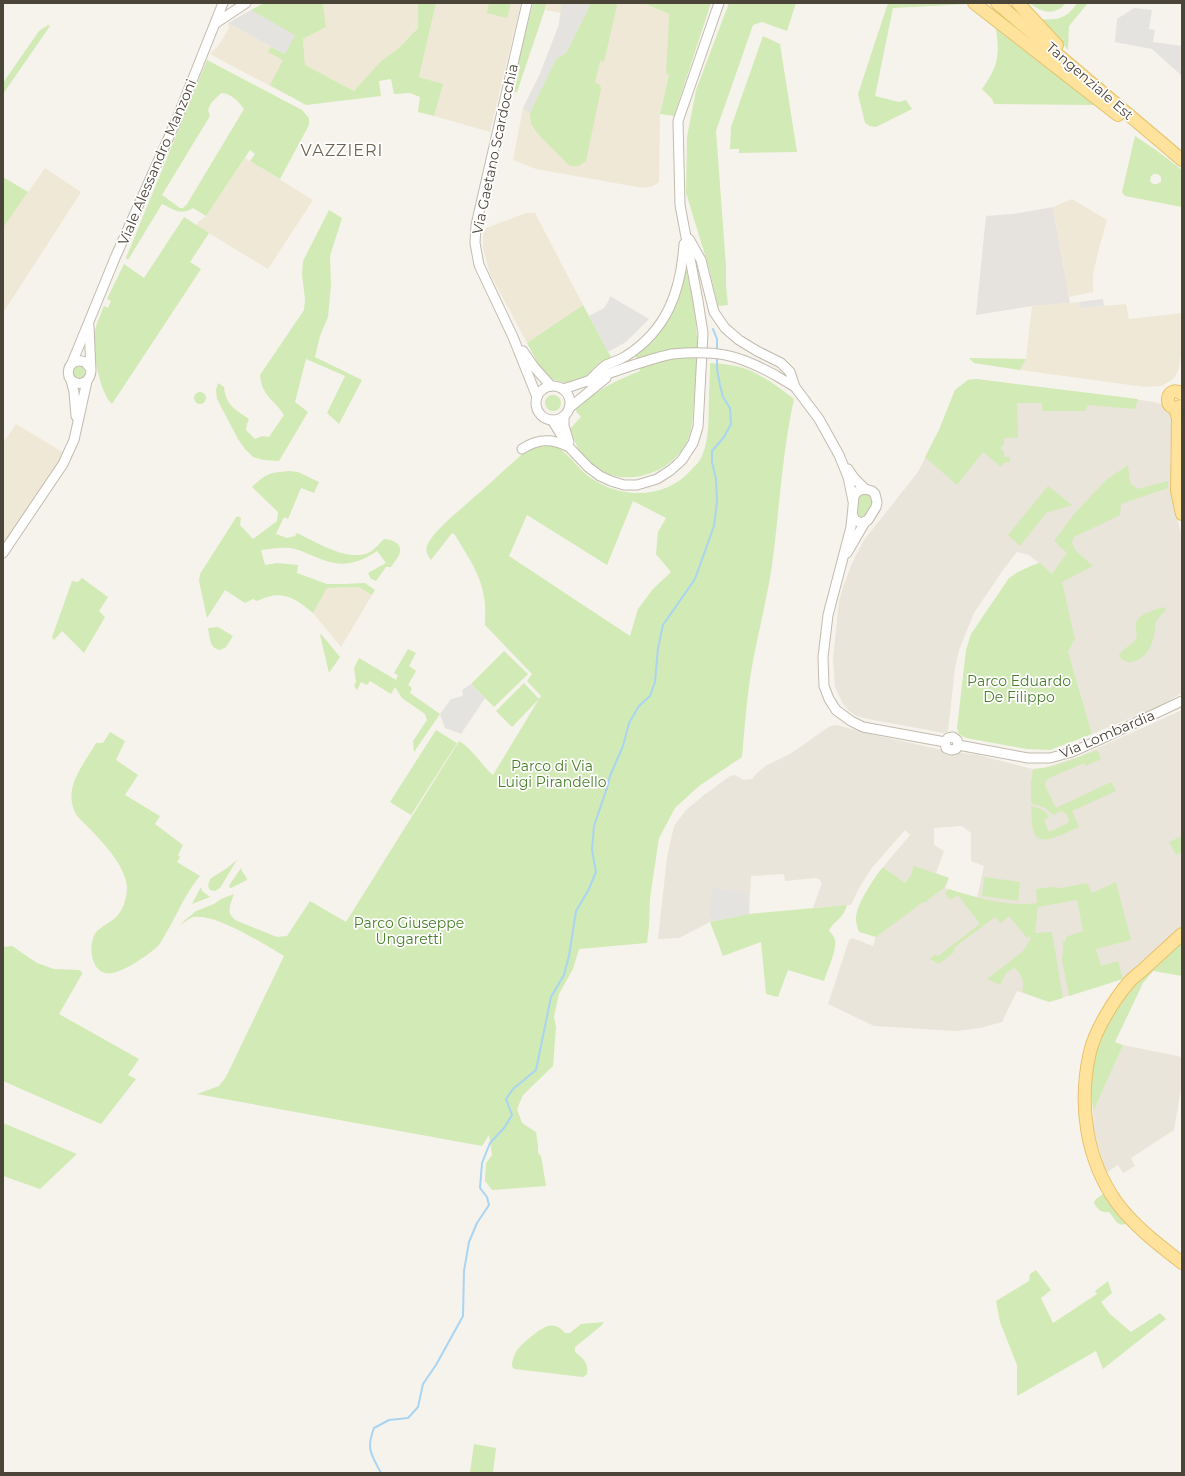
<svg xmlns="http://www.w3.org/2000/svg" width="1185" height="1476" font-family="Montserrat,sans-serif">
<style>
.residential{fill:#eae5da;fill-rule:evenodd}
.industrial{fill:#e6e2dd}
.education{fill:#efe8d6}
.green{fill:#d2eab5;fill-rule:evenodd}
.parking{fill:#e5e3e0}
.lines{fill:none;stroke-linecap:round;stroke-linejoin:round}
.stream{stroke:#a9d4f2;stroke-width:2}
.minor-casing{stroke:#c2bbae;stroke-width:11}
.major-casing{stroke:#e6c16a;stroke-width:14}
.minor{stroke:#fff;stroke-width:9}
.major{stroke:#ffe39c;stroke-width:12}
.minor-bridge-casing{stroke:#c2bbae;stroke-width:11;stroke-linecap:butt}
.minor-bridge{stroke:#fff;stroke-width:9}
.labels{text-anchor:middle;stroke-width:3.5;stroke-linejoin:round;paint-order:stroke}
.street-label{font-size:14px;fill:#4b4439;stroke:#fff}
.park-label{font-size:14px;fill:#4a7f2a;stroke:#fff}
.quarter-label{font-size:16px;letter-spacing:1px;fill:#6e6250;stroke:#fff}
</style>
<rect width="100%" height="100%" fill="#f6f3ec"/>
<g class="residential">
<polygon points="976,379 1155,402 1163,405 1169,412 1172,417 1170,463 1175,505 1182,539 1182,693 1160,706 1092,734 1068,651 1062,582 1029,555 1017,552 1003,570 974,613 959,650 955,668 948,731 944,733 868,719 857,716 849,711 843,704 835,687 833,658 839,602 843,587 852,563 864,540 918,472 939,430 955,390 968,380"/>
<path d="M1182,710V928L1127,977L1049,1002L1017,991L1002,1022L980,1028L956,1031L874,1026L828,1004L849,940L852,938L873,946L876,936L923,901L924,903L905,883L883,867L910,835L905,830L871,869L858,890L851,905L813,908L822,883L819,879L815,878L785,881L784,874L751,876L749,914L710,922L679,938L658,939L667,857L674,826L686,810L704,795L730,776L735,775L744,780L752,779L757,773L767,765L790,754L830,726L837,725L866,733L942,750L978,755L1033,769L1044,768L1080,756ZM962,826L971,833V861L984,866L977,898L945,888L949,878L936,873L944,851L934,845V828Z"/>
<polygon points="1123,1045 1182,1057 1182,1083 1174,1130 1131,1158 1135,1166 1123,1173 1118,1165 1106,1173 1094,1131 1093,1112"/>
</g>
<polygon class="industrial" points="1053,207 1070,303 1032,306 976,315 986,216 1013,214"/>
<g class="education">
<polygon points="323,3 418,3 418,28 399,48 381,61 354,91 305,65 289,96 210,54 219,45 229,28 228,23 305,65 303,39 326,27"/>
<polygon points="436,3 521,3 490,132 434,116 442,84 419,77"/>
<polygon points="547,3 643,3 669,14 666,73 669,75 660,114 659,182 653,186 643,188 536,169 513,160 523,108 540,74 559,24 560,13 546,10"/>
<polygon points="245,158 313,200 268,269 197,226 198,222 206,216"/>
<polygon points="45,168 81,192 3,313 3,228"/>
<polygon points="1072,199 1107,220 1098,252 1093,274 1093,292 1069,297 1053,207"/>
<polygon points="526,213 535,213 583,305 527,343 490,274 483,248 483,234 486,228"/>
<polygon points="1079,302 1080,308 1126,304 1129,319 1182,313 1182,348 1179,369 1174,378 1162,386 1145,387 1020,370 1026,359 1032,306"/>
<polygon points="16,424 64,453 55,468 3,543 3,443"/>
<polygon points="359,587 372,595 341,647 313,613 327,588"/>
</g>
<g class="green">
<polygon points="264,3 323,3 326,27 303,39 305,65 354,91 381,61 399,48 418,28 418,3 436,3 419,77 443,84 434,116 418,112 420,97 410,93 394,94 391,79 379,81 381,96 306,105 270,85 283,60 268,52 271,47 285,54 251,10"/>
<polygon points="489,3 511,3 507,18 487,13"/>
<polygon points="533,3 547,3 517,92 514,92 520,67 518,63"/>
<polygon points="591,3 617,3 617,5 604,62 600,61 595,83 600,85 601,89 586,161 578,166 570,166 538,134 531,124 530,113 556,59 566,53"/>
<polygon points="643,3 711,3 674,116 660,114 669,75 666,73 669,14"/>
<polygon points="729,3 796,3 787,31 762,22 753,25 716,131 726,266 726,285 728,305 718,306 709,268 686,193 687,137 696,90"/>
<polygon points="888,3 967,3 969,4 893,8 875,96 899,102 906,100 912,109 876,127 870,126 865,123 858,94"/>
<path d="M1030,3H1066C1055,16 1041,13 1030,3Z"/>
<path d="M1077,3H1088L1069,26L1068,50L1058,38L1036,18C1053,22 1068,19 1077,3Z"/>
<polygon points="48,25 50,26 3,94 3,83 39,31"/>
<path d="M996,29L1096,105L994,104L992,99L982,89C998,66 1000,56 996,29Z"/>
<polygon points="763,36 780,44 797,152 739,153 739,149 730,149 731,127"/>
<path d="M207,60L302,110L309,118V125L280,179L250,161L255,154L250,150L206,216L193,208C181,216 173,209 162,204L128,260L126,258ZM221,93C231,93 239,102 244,109L187,204L183,208H180L162,195L210,116L208,110L211,103Z"/>
<path d="M1135,136L1156,150L1182,170V207L1125,196L1122,192ZM1154,174H1158L1161,177V182L1157,184H1153L1150,181L1151,176Z"/>
<polygon points="3,177 28,192 3,228"/>
<path d="M329,210L342,218L330,256L331,285L328,317L320,336L315,357L362,380L339,424L327,413L345,376L306,359L295,402L308,412L279,461L263,460L253,457L245,449L238,439L217,399L216,390L218,383L224,387C226,406 235,409 249,419L247,424L246,430L255,439L262,436L269,437L284,415C274,399 262,397 260,375L304,310L305,299L302,275L303,261Z"/>
<path d="M184,217L209,233L190,262L201,269L112,404C99,391 91,347 95,330C97,322 101,314 104,306L108,308L111,301L107,299L124,264L144,278Z"/>
<path d="M686,268C691,291 696,314 697,337C699,358 696,379 694,400C693,412 693,425 689,436C685,450 672,463 660,469C629,485 597,478 578,448C575,443 573,435 570,429L581,417L575,410C595,391 614,381 640,371L635,354C668,331 680,306 686,268Z"/>
<polygon points="583,305 611,357 599,363 583,379 575,382 565,383 552,379 542,371 527,343"/>
<polygon points="969,358 1026,359 1020,370 974,363"/>
<path d="M710,363C723,364 737,365 749,370C766,378 780,388 794,399C783,449 780,499 774,550C770,587 760,624 753,661C747,693 745,725 742,757L699,786L675,808L659,838L650,898L649,926L647,943L579,949L573,969L559,994L554,1017L556,1027L553,1066L523,1095L517,1109L522,1123L536,1132L538,1146V1153L541,1156L546,1186L492,1190L485,1181L486,1163L492,1155L489,1135L482,1146L197,1094L219,1086L226,1077L284,956C265,945 216,913 194,917C189,918 185,922 181,925L184,921L196,911L214,904L221,899L234,894C230,905 225,913 237,921L277,937L287,936L310,901L346,922L459,741C473,749 481,765 493,775L539,699L512,727L496,711L524,683L539,699L541,696L527,681L532,674L485,625C485,615 486,606 484,597C481,574 466,554 455,535L452,533L431,560C428,555 425,552 427,546C433,531 460,510 472,499C493,481 513,461 535,444C564,438 573,468 594,480C626,500 668,498 693,468C696,465 700,461 702,456C710,438 708,416 709,396C709,385 710,374 710,363ZM633,501L666,518L658,532L656,554L671,572L653,589L638,609L630,636L509,556L527,515L607,565Z"/>
<circle cx="79" cy="372" r="6"/>
<polygon points="976,379 1138,399 1135,409 1087,405 1086,411 1042,411 1042,403 1017,403 1018,438 1004,438 1004,446 1001,446 1001,450 1004,451 1004,457 1010,457 1010,462 1005,462 1001,467 983,452 957,485 925,457 939,430 955,390 968,380"/>
<circle cx="200" cy="398" r="6"/>
<circle cx="553" cy="403" r="8"/>
<polygon points="1128,465 1130,483 1138,489 1168,481 1168,488 1121,504 1120,515 1074,537 1072,543 1076,551 1093,566 1062,582 1075,639 1068,651 1092,734 1050,750 1027,749 966,738 959,734 957,728 966,650 971,634 1009,578 1018,572 1033,565 1040,563 1052,574 1067,553 1054,541 1074,514 1106,480"/>
<path d="M289,471L298,472L319,482L314,493L301,488L288,519L284,517L276,534L287,538L295,536L297,533C316,542 349,563 370,552C375,549 380,543 384,539C391,539 402,543 400,552C399,557 394,562 391,567H386L376,581L371,579L368,573L386,563L377,551C356,565 340,568 316,557C307,554 299,549 290,548C280,547 271,549 261,550L265,565L277,563L298,565L297,573L327,584H344L365,583L375,590L372,595L359,587L327,588L313,613C294,597 281,589 257,601L253,599L245,603L225,590L207,618L199,581L200,574L237,516L241,518L240,525L253,539L277,521L278,512L252,487C267,473 269,473 289,471Z"/>
<polygon points="1048,486 1072,505 1046,513 1020,546 1008,535"/>
<polygon points="862,494 869,495 873,502 866,517 861,519 857,517 856,510 857,499"/>
<polygon points="82,578 108,597 99,611 105,617 84,653 62,631 54,640 52,637 72,581 78,582"/>
<path d="M1164,607L1166,610C1163,614 1158,617 1156,622C1155,626 1155,630 1154,635C1152,647 1145,660 1131,662C1125,663 1121,659 1119,655C1123,648 1131,646 1135,640C1139,635 1135,630 1136,625C1136,614 1155,610 1164,607Z"/>
<path d="M218,627L233,636L226,647L220,650C209,648 210,637 208,628Z"/>
<polygon points="321,634 340,657 329,673 320,635"/>
<polygon points="408,649 416,653 409,666 416,671 408,685 412,688 410,693 440,714 414,752 413,741 427,720 425,714 402,698 395,687 391,694 370,681 367,685 361,682 357,690 354,686 356,682 354,668 359,658 396,680 398,675 394,673"/>
<polygon points="504,651 528,674 494,707 471,684"/>
<polygon points="436,730 457,743 411,815 390,802"/>
<path d="M110,732L125,741L116,760L138,775L125,795L160,816L155,824L183,845L178,855L180,857L177,862L200,876C187,891 179,910 169,928C165,934 162,942 158,946C149,955 117,977 105,973C90,969 88,943 96,932C101,927 108,923 114,919C123,912 127,898 127,887C126,863 93,832 77,816C61,789 83,766 96,743H103Z"/>
<path d="M1097,750L1101,759L1086,766L1084,763L1049,778L1046,781L1045,786L1056,808L1111,782L1116,791L1072,811L1079,827C1066,832 1037,851 1033,829C1031,822 1032,814 1031,806C1039,808 1045,810 1049,817L1044,820L1049,832L1068,823C1070,818 1067,814 1062,811L1053,815L1045,808L1031,803V782L1033,769C1055,768 1076,758 1097,750Z"/>
<polygon points="1182,836 1182,852 1176,855 1169,842"/>
<polygon points="237,860 220,888 215,891 210,890 208,886 210,879 227,868"/>
<path d="M914,866L949,878L944,888L924,903L923,902L876,937L859,932C858,928 856,924 856,920C855,906 874,878 883,867L905,883L910,877Z"/>
<path d="M241,868C242,873 247,876 247,880L231,888L229,887L230,884Z"/>
<polygon points="984,877 1020,882 1018,901 982,896"/>
<path d="M1116,882L1131,940L1096,949L1101,966L1118,961L1123,979L1069,996L1062,960L1063,950V942L1066,941V937L1083,931L1077,900L1038,907L1035,933L1052,932L1063,998L1049,1002L1022,992C1025,983 1022,973 1014,968L1006,973L1000,985L987,979L1023,951L1031,938L1029,936L1027,938L1009,916L1001,923L995,917L955,947L954,952L939,964L930,959L934,955L938,956L980,924L958,895L950,900L945,893L949,889C977,898 1008,907 1037,903L1036,889L1051,887L1061,888L1087,883L1092,893Z"/>
<polygon points="201,887 202,891 210,897 192,904"/>
<path d="M847,905C843,920 832,922 829,931C832,934 834,936 835,940C837,950 827,971 824,981L788,970L778,997L766,994L761,942L723,956L710,922L749,914Z"/>
<path d="M1182,940V976L1153,971L1143,983L1115,1042L1123,1045L1093,1112C1093,1104 1091,1095 1091,1087C1091,1053 1107,1014 1131,989C1146,971 1165,956 1182,940Z"/>
<polygon points="12,946 37,963 54,969 79,970 82,972 82,974 59,1014 139,1059 128,1075 136,1079 101,1124 3,1081 3,947"/>
<polygon points="3,1123 77,1154 40,1189 3,1176"/>
<path d="M1107,1191L1128,1220L1126,1224C1116,1227 1115,1218 1109,1212C1101,1213 1098,1210 1094,1203L1095,1200Z"/>
<polygon points="1036,1270 1051,1290 1041,1298 1053,1323 1097,1294 1095,1291 1108,1281 1112,1293 1101,1302 1110,1314 1131,1332 1160,1313 1166,1319 1103,1369 1096,1351 1017,1396 1017,1365 1000,1322 996,1301 1029,1281 1030,1274"/>
<path d="M604,1322L601,1326L575,1347V1352C583,1358 589,1363 587,1374L583,1377L514,1369L512,1366C512,1362 513,1358 515,1354C518,1346 540,1328 548,1326C555,1324 561,1328 565,1333H570L581,1324Z"/>
<polygon points="474,1444 496,1448 493,1473 470,1473"/>
</g>
<g class="parking">
<polygon points="562,3 591,3 566,53 556,59 530,113 523,108 540,74 559,25"/>
<polygon points="1134,8 1152,10 1149,29 1155,30 1153,42 1182,46 1182,76 1152,49 1115,42 1117,19"/>
<polygon points="251,10 295,35 285,54 228,23"/>
<polygon points="610,296 649,319 626,342 608,352 589,316 604,308 608,302"/>
<polygon points="1103,299 1104,306 1080,308 1079,302"/>
<polygon points="471,684 485,698 461,734 445,728 440,714 451,699 463,696 462,690"/>
<polygon points="713,888 748,893 749,914 714,921 709,913"/>
</g>
<g class="lines">
<g class="stream">
<polyline points="713,329 717,339 717,351"/>
<path d="M381,1473C371,1454 366,1449 374,1428L389,1420L408,1418L418,1407L423,1384L436,1365L463,1316L464,1271L469,1242L477,1223L489,1205L487,1197L480,1188L482,1163L490,1143L504,1128L512,1115L506,1099L513,1089L536,1070L551,997L564,975L569,956L576,911L588,891L596,872L592,850L594,826L607,788L610,776L623,746L629,723L639,706L650,696L655,682L658,648L663,625L695,579L714,526L717,502L716,479L712,462V451L724,437L731,424L730,408L723,397L720,385L717,369V357"/>
</g>
<g class="minor-casing">
<g id="minor">
<polyline points="527,3 476,225 475,243 479,265 513,337 537,397"/>
<polyline points="216,23 246,3"/>
<polyline points="689,239 701,260 714,312 725,328 739,340 757,351 781,363 790,372 795,387"/>
<path d="M89,326L91,371C90,384 76,388 69,377C66,366 74,358 85,362L91,369"/>
<polyline points="523,351 534,367 551,386"/>
<polyline points="72,363 115,258 176,121 223,3"/>
<polyline points="775,375 795,387 819,419 839,455 848,477 853,501"/>
<polyline points="71,380 74,392 76,416"/>
<path d="M588,382C594,376 600,369 606,365C613,362 620,360 626,356C667,330 681,291 684,244"/>
<circle cx="553" cy="403" r="17"/>
<path d="M563,389C600,378 635,362 672,354"/>
<polyline points="569,408 606,378"/>
<polyline points="564,416 564,426 569,442"/>
<polyline points="552,420 568,446 588,467 600,476 611,481 624,485 637,485 657,479 671,470 682,460 693,443 698,427 703,333 698,301 680,205 678,121 719,3"/>
<path d="M522,449C537,439 551,438 567,446"/>
<polyline points="848,469 854,478 865,489"/>
<polyline points="853,516 855,520 861,523 868,520 876,507 877,502 875,494 872,491 865,489 858,491 854,496 851,527 828,615 823,657 824,686 829,699 836,710 851,721 863,727 945,742"/>
<polyline points="3,553 63,464 74,440 87,381"/>
<polyline points="847,553 865,522"/>
<polyline points="945,742 946,748 951,750 956,749 958,745"/>
<polyline points="945,742 948,738 953,737 957,740 958,745"/>
<polyline points="958,745 1028,758 1050,758 1072,752 1099,740 1182,701"/>
</g>
</g>
<g class="major-casing">
<g id="major">
<polyline points="974,3 1118,115"/>
<polyline points="997,3 1182,160"/>
<polyline points="1018,3 1057,45"/>
<path d="M1181,406C1162,415 1165,382 1182,394"/>
<polyline points="1175,408 1178,418 1177,491 1182,514"/>
<path d="M1182,934C1170,945 1158,956 1146,967C1141,972 1135,976 1130,981C1115,998 1095,1030 1090,1052C1078,1104 1086,1160 1117,1203C1135,1227 1159,1245 1182,1263"/>
</g>
</g>
<use href="#minor" class="minor"/>
<use href="#major" class="major"/>
<g class="minor-bridge-casing">
<path id="minor-bridge" d="M672,354C716,350 737,354 775,375"/>
</g>
<use href="#minor-bridge" class="minor-bridge"/>
</g>
<g class="labels">
<g class="street-label">
<text transform="translate(1090 81) rotate(41)" y="5">Tangenziale Est</text>
<text transform="translate(495 149) rotate(-78)" y="5">Via Gaetano Scardocchia</text>
<text transform="translate(157 162) rotate(-67)" y="5">Viale Alessandro Manzoni</text>
<text transform="translate(1107 734) rotate(-23)" y="5">Via Lombardia</text>
</g>
<g class="park-label">
<text x="1019" y="686">Parco Eduardo<tspan x="1019" dy="16">De Filippo</tspan></text>
<text x="552" y="771">Parco di Via<tspan x="552" dy="16">Luigi Pirandello</tspan></text>
<text x="409" y="928">Parco Giuseppe<tspan x="409" dy="16">Ungaretti</tspan></text>
</g>
<g class="quarter-label">
<text x="342" y="156">VAZZIERI</text>
</g>
</g>
<rect width="1185" height="1476" fill="none" stroke="#4b4439" stroke-width="8"/>
</svg>
